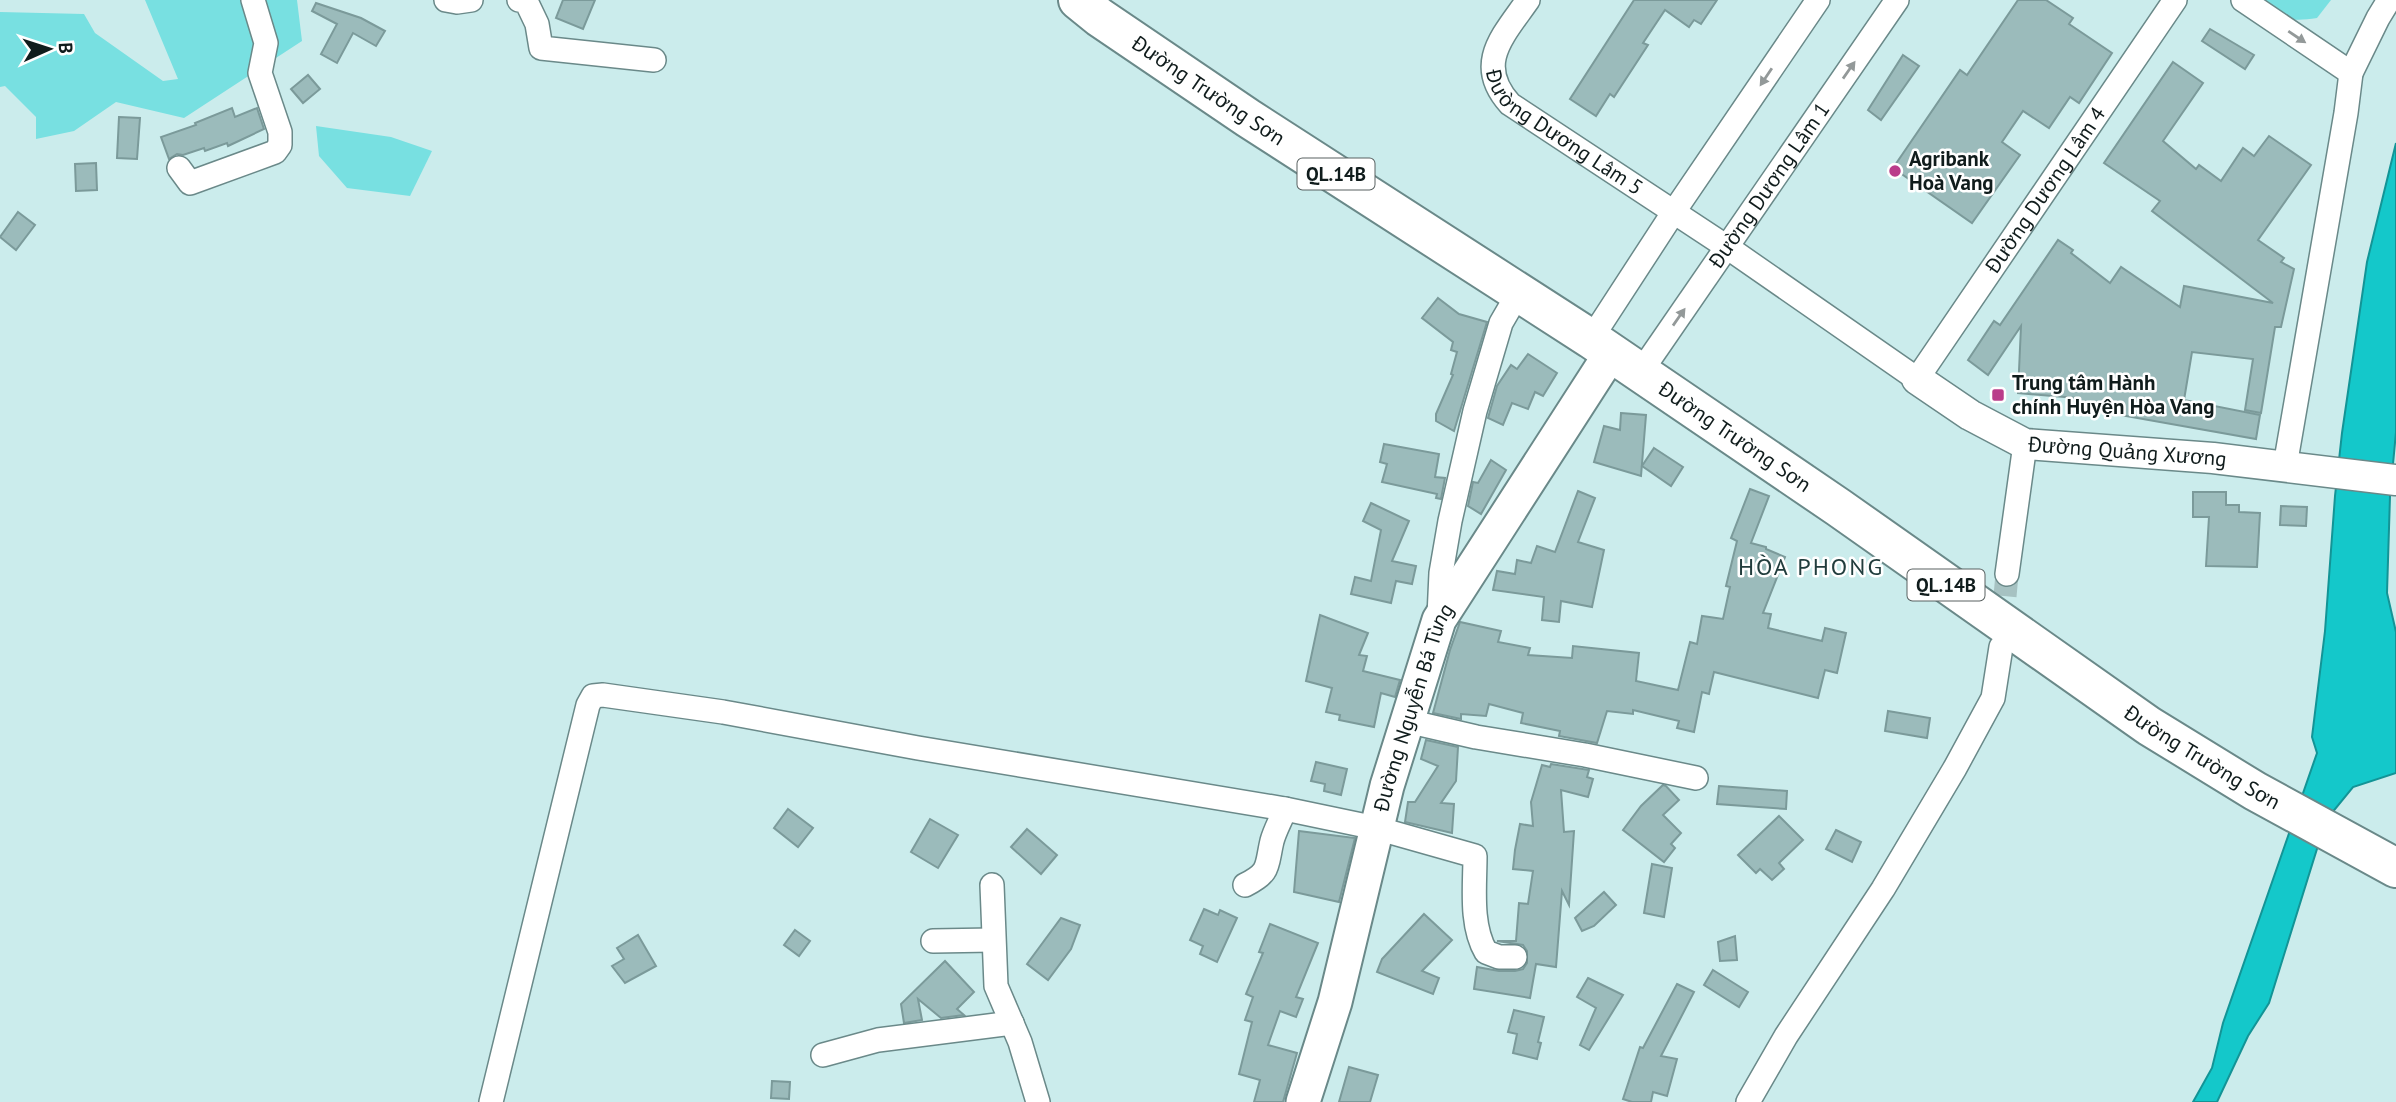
<svg xmlns="http://www.w3.org/2000/svg" width="2396" height="1102" font-family="'PT Sans',sans-serif">
<style>
.green{fill:#78e0e1}
.water{fill:#14c8ca;stroke:#139496;stroke-width:2}
.building{fill:#9bbbbb;stroke:#7b9a9a;stroke-width:2}
.lines{fill:none;stroke-linecap:round;stroke-linejoin:round}
.minor-tunnel{stroke:#a6c2c2;stroke-width:23;stroke-dasharray:23 11;stroke-linecap:butt}
.minor-casing{stroke:#6a8989;stroke-width:26}
.tertiary-casing{stroke:#6a8989;stroke-width:33}
.secondary-casing{stroke:#6a8989;stroke-width:37}
.trunk-casing{stroke:#6a8989;stroke-width:42}
.minor{stroke:#fff;stroke-width:23}
.tertiary{stroke:#fff;stroke-width:30}
.secondary{stroke:#fff;stroke-width:33}
.trunk{stroke:#fff;stroke-width:38}
.oneway{fill:#939999}
.poi-dot{fill:#ba3c8a;stroke:#fff;stroke-width:2.5}
.labels{text-anchor:middle;stroke-width:5;stroke-linejoin:round;paint-order:stroke}
.shield{fill:#fff;stroke:#586060;stroke-width:2}
.shield-label{font-size:19px;font-weight:bold;fill:#101c1c}
.street-label{font-size:21px;fill:#101c1c;stroke:#fff}
.poi-label{font-size:21px;font-weight:bold;fill:#101c1c;stroke:#fff;text-anchor:start}
.quarter-label{font-size:24px;letter-spacing:2px;fill:#213d3d;stroke:#fff}
</style>
<rect width="100%" height="100%" fill="#cbecec"/>
<g class="green">
<polygon points="145,0 297,0 302,41 184,118 116,102 74,131 36,139 36,117 5,86 0,87 0,12 84,14 95,33 163,81 178,79"/>
<path d="M2251,0H2331L2317,18C2286,23 2276,17 2251,0Z"/>
<polygon points="316,126 391,137 432,151 410,196 347,188 319,156"/>
</g>
<polygon class="water" points="2396,143 2396,432 2390,496 2387,593 2396,632 2396,773 2353,787 2326,820 2269,1003 2248,1036 2217,1102 2193,1102 2212,1068 2223,1023 2317,753 2312,737 2325,631 2335,496 2342,433 2367,262"/>
<g class="building">
<polygon points="563,0 595,0 583,29 556,18"/>
<polygon points="1634,0 1717,0 1701,24 1694,20 1689,27 1665,10 1643,43 1648,45 1614,97 1610,94 1596,116 1570,99"/>
<polygon points="2018,0 2046,0 2073,18 2069,24 2112,53 2079,103 2070,97 2049,128 2023,111 2002,142 2020,155 1972,223 1893,168 1960,70 1967,75"/>
<polygon points="316,3 361,18 385,31 376,46 353,33 337,63 321,54 337,24 312,11"/>
<polygon points="2210,29 2254,55 2245,69 2202,41"/>
<polygon points="1903,55 1919,66 1881,120 1868,110"/>
<polygon points="2173,62 2203,83 2163,141 2196,169 2199,165 2221,181 2243,148 2254,156 2269,136 2311,165 2258,240 2284,258 2281,262 2294,269 2281,327 2275,327 2261,413 2245,410 2253,359 2192,352 2184,400 2260,415 2256,439 2075,407 2076,398 2018,393 2021,326 1988,375 1968,360 1994,321 2000,325 2058,240 2073,250 2071,253 2110,283 2121,267 2180,307 2184,286 2273,303 2152,211 2160,201 2104,163"/>
<polygon points="308,75 320,89 303,103 291,89"/>
<polygon points="232,108 235,117 257,108 264,129 228,146 227,143 205,151 204,148 183,155 177,154 169,159 161,137 196,125 195,123"/>
<polygon points="119,117 140,118 137,159 117,158"/>
<polygon points="96,163 97,190 76,191 75,164"/>
<polygon points="18,212 35,225 16,250 0,237"/>
<polygon points="1438,298 1459,314 1487,322 1454,431 1436,421 1436,414 1453,375 1451,374 1457,352 1451,350 1453,342 1422,318"/>
<polygon points="1528,354 1557,373 1543,396 1535,392 1528,409 1512,403 1503,425 1488,418 1497,386 1511,365 1517,369"/>
<polygon points="1621,413 1646,415 1641,476 1594,462 1604,426 1620,430"/>
<polygon points="1384,444 1439,454 1435,477 1445,478 1441,499 1436,498 1437,494 1382,482 1387,464 1380,462"/>
<polygon points="1654,448 1683,467 1671,486 1642,466"/>
<polygon points="1491,460 1506,470 1481,514 1468,506 1473,482 1478,483"/>
<polygon points="1750,489 1769,496 1751,543 1766,547 1766,549 1785,557 1763,613 1771,614 1768,628 1822,641 1825,628 1846,633 1837,673 1825,670 1818,698 1714,672 1709,694 1702,692 1694,732 1677,728 1679,721 1633,710 1633,714 1607,711 1597,743 1559,736 1560,731 1521,723 1523,713 1489,704 1486,716 1461,714 1461,719 1433,713 1450,650 1460,622 1501,631 1498,642 1530,648 1528,655 1572,658 1573,646 1639,653 1636,681 1678,690 1690,642 1697,644 1702,616 1723,619 1730,587 1726,586 1737,541 1731,538"/>
<polygon points="1578,491 1595,498 1578,542 1604,550 1592,607 1561,601 1559,622 1542,620 1544,597 1493,590 1497,571 1515,574 1517,560 1531,563 1537,546 1555,552"/>
<polygon points="2193,492 2226,492 2226,505 2239,505 2239,512 2260,513 2257,567 2206,566 2209,517 2193,517"/>
<polygon points="1371,503 1409,521 1392,561 1416,566 1412,584 1396,581 1391,603 1351,594 1355,577 1371,581 1381,530 1363,521"/>
<polygon points="2281,506 2307,507 2306,526 2280,525"/>
<polygon points="1320,615 1368,633 1359,655 1367,656 1363,671 1400,680 1395,697 1381,693 1374,727 1339,720 1340,715 1326,712 1332,688 1306,681"/>
<polygon points="1888,711 1930,718 1927,738 1885,731"/>
<polygon points="1426,740 1458,747 1456,781 1441,803 1454,804 1452,833 1405,822 1408,802 1415,802 1438,766 1421,759"/>
<polygon points="1316,762 1347,769 1341,795 1324,791 1325,784 1311,781"/>
<polygon points="1551,764 1589,770 1587,777 1593,779 1588,797 1561,790 1564,832 1574,831 1569,905 1562,891 1556,967 1536,964 1530,998 1474,989 1477,967 1499,971 1515,971 1523,969 1527,963 1527,951 1523,945 1497,941 1516,941 1519,903 1528,904 1533,871 1513,869 1515,850 1520,824 1533,826 1531,802 1542,765 1550,767"/>
<polygon points="1663,785 1666,786 1679,800 1663,815 1681,833 1671,844 1675,848 1664,862 1623,830 1641,806"/>
<polygon points="1719,786 1787,791 1786,809 1717,804"/>
<polygon points="788,809 813,828 798,847 774,828"/>
<polygon points="1779,816 1803,840 1779,863 1784,869 1772,880 1760,869 1756,873 1738,855"/>
<polygon points="930,819 958,835 938,868 911,852"/>
<polygon points="1027,829 1057,855 1041,874 1011,847"/>
<polygon points="1836,830 1861,842 1852,862 1826,849"/>
<polygon points="1299,831 1355,838 1339,902 1294,892"/>
<polygon points="1652,864 1672,868 1664,917 1644,913"/>
<polygon points="1604,892 1616,905 1594,926 1582,931 1575,918"/>
<polygon points="1204,909 1218,915 1220,910 1237,918 1217,962 1200,954 1203,946 1190,940"/>
<polygon points="1424,914 1452,940 1422,971 1439,978 1433,994 1377,972 1382,959"/>
<polygon points="1061,918 1080,925 1071,949 1048,980 1027,964"/>
<polygon points="1270,924 1318,943 1296,997 1303,999 1296,1017 1280,1011 1268,1045 1297,1053 1283,1102 1254,1102 1260,1080 1239,1074 1252,1022 1245,1020 1253,997 1246,994 1263,953 1259,952"/>
<polygon points="795,930 810,941 799,956 784,945"/>
<polygon points="638,935 656,966 625,983 612,966 624,959 617,948"/>
<polygon points="1735,936 1737,960 1720,961 1718,942"/>
<polygon points="945,961 974,992 957,1009 964,1015 941,1018 918,999 922,1020 904,1023 901,1004"/>
<polygon points="1713,970 1748,992 1739,1007 1704,985"/>
<polygon points="1588,978 1623,995 1589,1050 1580,1045 1596,1008 1577,997"/>
<polygon points="1677,984 1694,992 1661,1056 1677,1059 1667,1096 1653,1092 1651,1102 1632,1102 1623,1099 1640,1047 1643,1048"/>
<polygon points="1514,1010 1544,1017 1538,1042 1541,1043 1537,1059 1513,1053 1517,1034 1508,1032"/>
<polygon points="1349,1067 1378,1075 1370,1102 1339,1102"/>
<polygon points="772,1081 790,1082 789,1099 771,1098"/>
</g>
<g class="lines">
<polyline class="minor-tunnel" points="2002,630 2007,574"/>
<g class="minor-casing">
<g id="minor">
<polyline points="446,0 457,2 471,0"/>
<polyline points="519,0 526,1 537,24 541,48 654,60"/>
<path id="s1" d="M1528,0C1503,36 1474,64 1510,104L1727,247L1917,379L2175,0"/>
<polyline points="2243,0 2351,73"/>
<polyline points="179,168 190,183 275,152 280,145 280,132 260,73 266,43 253,0"/>
<polyline points="1591,339 1673,213 1818,0"/>
<path id="s2" d="M1640,373L1897,0"/>
<polyline points="2285,466 2346,113 2351,73 2378,18 2389,0"/>
<polyline points="2007,574 2025,444"/>
<polyline points="1439,616 1441,573 1450,521 1475,411 1501,323 1519,292"/>
<polyline points="1407,721 1476,737 1585,755 1696,778"/>
<polyline points="992,885 996,986 1020,1042 1038,1102"/>
<path d="M1245,885C1271,872 1266,866 1272,841C1275,830 1281,820 1285,809"/>
<polyline points="933,941 993,940"/>
<polyline points="823,1055 878,1040 1012,1023"/>
<path d="M491,1102L588,705L593,696L603,695L723,712L918,748L1285,809L1376,828L1475,856C1475,886 1470,925 1486,952L1499,957H1515"/>
<polyline points="1748,1102 1786,1036 1883,889 1955,768 1993,698 2001,647"/>
</g>
</g>
<g class="tertiary-casing">
<g id="tertiary">
<path id="s3" d="M1917,379L1970,415L2025,444L2213,458L2396,480"/>
</g>
</g>
<g class="secondary-casing">
<g id="secondary">
<path id="s4" d="M1303,1102L1335,1002L1387,786L1439,620L1611,353"/>
</g>
</g>
<g class="trunk-casing">
<g id="trunk">
<path id="s5" d="M1078,0L1099,17L1248,118L1591,339L1838,507L2149,726L2255,791L2396,868"/>
</g>
</g>
<use href="#minor" class="minor"/>
<use href="#tertiary" class="tertiary"/>
<use href="#secondary" class="secondary"/>
<use href="#trunk" class="trunk"/>
</g>
<defs><path id="oneway-solid" d="M-6-.8H1V-3.2L6.5 0L1 3.2V.8H-6Z" transform="scale(1.75)"/></defs>
<g class="oneway">
<use href="#oneway-solid" transform="translate(2297 37) rotate(34)"/>
<use href="#oneway-solid" transform="translate(1849 70) rotate(-55)"/>
<use href="#oneway-solid" transform="translate(1766 77) rotate(124)"/>
<use href="#oneway-solid" transform="translate(1679 317) rotate(-55)"/>
</g>
<g class="poi-dot">
<circle cx="1895" cy="171" r="7"/>
<rect x="1991" y="388" width="14" height="14" rx="3.5"/>
</g>
<g class="labels">
<g class="shield">
<rect x="1297.5" y="158.5" width="77" height="31" rx="5"/>
<rect x="1907.5" y="569.5" width="77" height="31" rx="5"/>
</g>
<g class="shield-label">
<text x="1336" y="181">QL.14B</text>
<text x="1946" y="592">QL.14B</text>
</g>
<g class="street-label">
<text dy="7" stroke="none"><textPath href="#s5" startOffset="159">Đường Trường Sơn</textPath></text>
<text dy="7" stroke="none"><textPath href="#s1" startOffset="177">Đường Dương Lâm 5</textPath></text>
<text dy="7" stroke="none"><textPath href="#s2" startOffset="228">Đường Dương Lâm 1</textPath></text>
<text dy="7" stroke="none"><textPath href="#s1" startOffset="838">Đường Dương Lâm 4</textPath></text>
<text dy="7" stroke="none"><textPath href="#s5" startOffset="789">Đường Trường Sơn</textPath></text>
<text dy="7" stroke="none"><textPath href="#s3" startOffset="229">Đường Quảng Xương</textPath></text>
<text dy="7" stroke="none"><textPath href="#s4" startOffset="410">Đường Nguyễn Bá Tùng</textPath></text>
<text dy="7" stroke="none"><textPath href="#s5" startOffset="1356">Đường Trường Sơn</textPath></text>
</g>
<g class="poi-label">
<text x="1909" y="166">Agribank<tspan x="1909" dy="24">Hoà Vang</tspan></text>
<text x="2012" y="390">Trung tâm Hành<tspan x="2012" dy="24">chính Huyện Hòa Vang</tspan></text>
</g>
<g class="quarter-label">
<text x="1811" y="575">HÒA PHONG</text>
</g>
</g>
<g transform="translate(49 49) rotate(87)" stroke="#ffffff" stroke-width="5" paint-order="stroke">
<path d="M0-5L12 26L0 18L-12 26Z" fill="#101c1c"/>
<text y="-10" font-size="19" font-weight="bold" text-anchor="middle" fill="#101c1c">B</text>
</g>
</svg>
